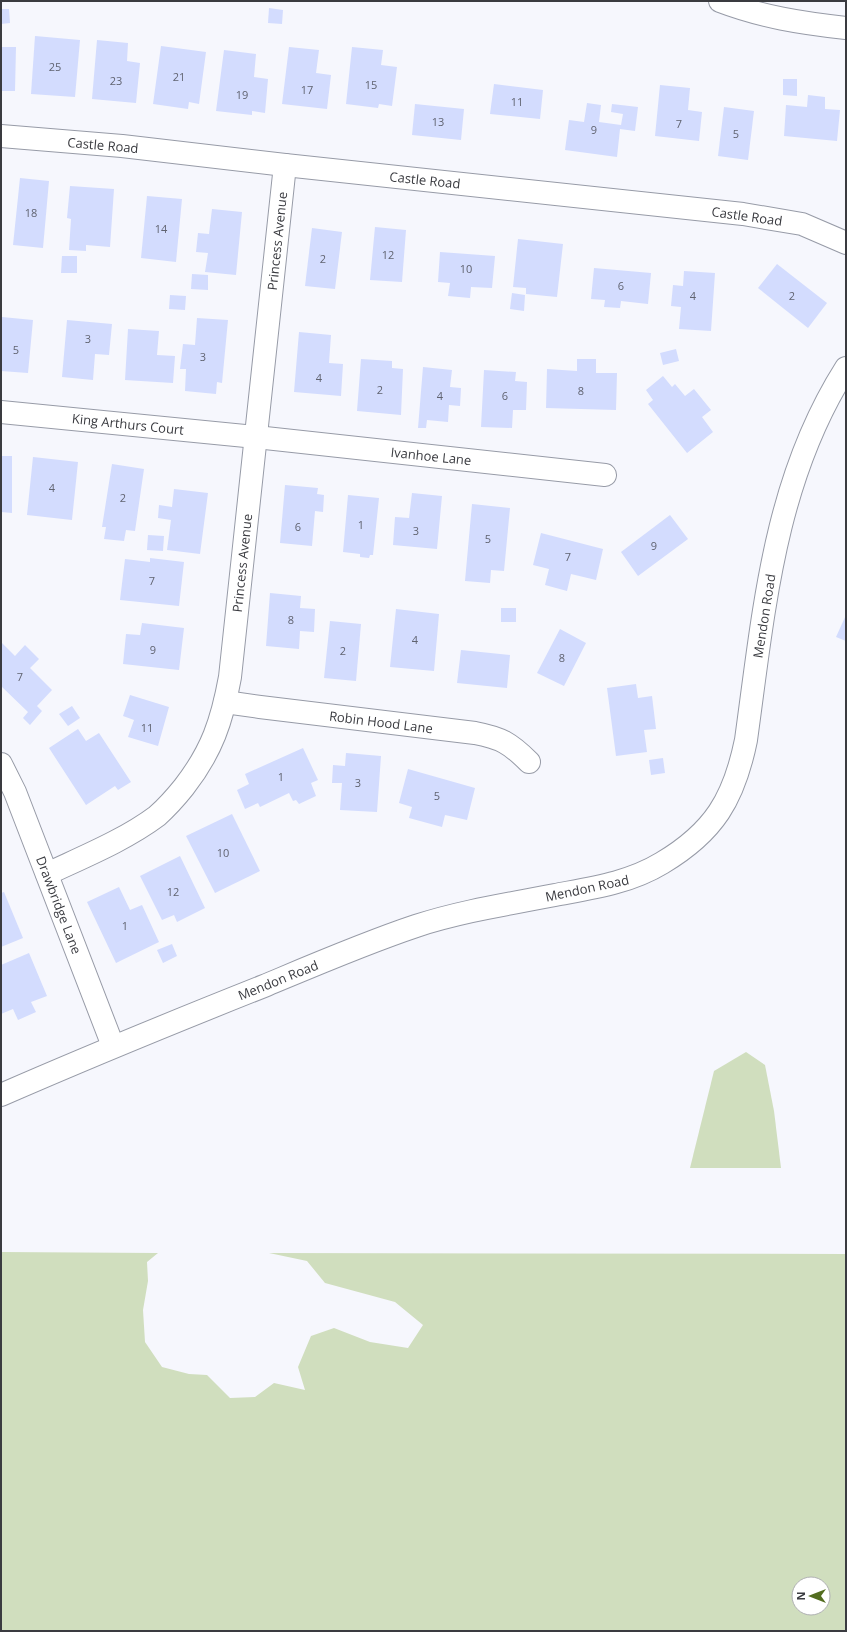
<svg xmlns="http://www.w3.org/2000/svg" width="847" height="1632" font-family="'Open Sans',sans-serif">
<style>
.green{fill:#d0debe;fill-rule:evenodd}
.building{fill:#d3dcfe}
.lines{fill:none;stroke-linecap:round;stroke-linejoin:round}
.minor-casing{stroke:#979ba7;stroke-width:24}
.minor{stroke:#fff;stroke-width:22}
.labels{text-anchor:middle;stroke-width:3.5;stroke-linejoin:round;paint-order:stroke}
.number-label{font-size:11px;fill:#606370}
.street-label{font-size:13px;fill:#3a3b40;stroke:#fff}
</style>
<rect width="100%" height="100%" fill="#f6f7fd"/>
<g class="green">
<polygon points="746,1052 765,1065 774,1111 781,1168 690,1168 714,1071"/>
<path d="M1,1252L158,1253L147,1262L148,1281L143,1310L145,1342L162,1367L189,1374L207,1375L230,1398L255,1397L274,1383L305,1390L298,1367L311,1336L334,1328L370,1342L408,1348L423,1325L395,1302L325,1283L307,1261L269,1253L846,1254V1631H1ZM799,1584H823V1608H799Z"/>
</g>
<g class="building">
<polygon points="269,8 283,10 282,24 268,23"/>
<polygon points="1,9 9,9 10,23 1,24"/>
<polygon points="35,36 80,40 75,97 31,94"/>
<polygon points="97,40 128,43 127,61 140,63 136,103 92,99"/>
<polygon points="161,46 206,52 199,104 189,102 188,109 153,104"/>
<polygon points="1,47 16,47 15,91 1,91"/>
<polygon points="289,47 319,50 316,73 331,75 327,109 282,104"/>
<polygon points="352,47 383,50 381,65 397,67 392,106 379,104 378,108 346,104"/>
<polygon points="224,50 256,54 254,77 268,79 265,113 252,111 252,115 216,111"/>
<polygon points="783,79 797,79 797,96 783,95"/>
<polygon points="494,84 543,90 540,119 490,114"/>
<polygon points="660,85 690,88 688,110 702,112 699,141 655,136"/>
<polygon points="808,95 825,97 825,109 840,110 837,141 784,136 786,105 807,107"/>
<polygon points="587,103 601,105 599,122 621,125 623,114 611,112 612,104 638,107 635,131 620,129 617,157 565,150 569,120 584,122"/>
<polygon points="415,104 464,109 461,140 412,135"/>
<polygon points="724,107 754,111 748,160 718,156"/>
<polygon points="20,178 49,181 43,248 13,245"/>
<polygon points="70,186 114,189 110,247 86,245 86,251 69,250 71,219 67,218"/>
<polygon points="147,196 182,199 176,262 141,258"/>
<polygon points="212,209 242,212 236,275 205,272 208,253 196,252 198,233 209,234"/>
<polygon points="375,227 406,230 402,282 370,280"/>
<polygon points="312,228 342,232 335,289 305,286"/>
<polygon points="518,239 563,244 557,297 526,294 526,288 513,287"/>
<polygon points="440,252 495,256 492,288 471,287 470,298 448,296 450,283 438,282"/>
<polygon points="62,256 77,256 77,273 61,273"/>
<polygon points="777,264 827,303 808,328 758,288"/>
<polygon points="594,268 651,273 648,304 621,301 620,308 604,307 605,300 591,299"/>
<polygon points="684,271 715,273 711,331 679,329 681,307 671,306 673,285 683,286"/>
<polygon points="192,274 208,275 208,290 191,289"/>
<polygon points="512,293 525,295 524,311 510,309"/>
<polygon points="170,295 186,296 185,310 169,309"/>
<polygon points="2,317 33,320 28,373 1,371"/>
<polygon points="197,318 228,320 222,383 217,382 216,394 185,391 186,369 180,369 183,344 195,345"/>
<polygon points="67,320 112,324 109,355 95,354 93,380 62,377"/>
<polygon points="128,329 159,331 157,355 175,356 173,383 125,380"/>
<polygon points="299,332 331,335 329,363 343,364 341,396 294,392"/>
<polygon points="676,349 679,361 663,365 660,353"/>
<polygon points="361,359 392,361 392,368 403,369 401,415 357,411"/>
<polygon points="577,359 596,359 596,373 617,373 616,410 546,408 547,369 577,371"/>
<polygon points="423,367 452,370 450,387 461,388 460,406 449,405 448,422 427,420 426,428 418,428"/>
<polygon points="484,370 516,372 515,381 527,382 526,410 513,410 512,428 481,427"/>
<polygon points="663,376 672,387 675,384 685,396 694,389 711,410 702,417 713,432 687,453 648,404 653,400 646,390"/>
<polygon points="1,456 12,456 12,513 1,512"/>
<polygon points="33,457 78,462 72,520 27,515"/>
<polygon points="112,464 144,469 135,531 126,530 124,541 104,539 106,527 102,527"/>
<polygon points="285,485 318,488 317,494 324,495 323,512 315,511 312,546 280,543"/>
<polygon points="174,489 208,493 200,554 167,550 171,520 158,518 159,505 172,507"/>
<polygon points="412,493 442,496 437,549 393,545 395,517 409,518"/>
<polygon points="348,495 379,498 373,555 370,555 369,558 360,557 360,554 343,552"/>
<polygon points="472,504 510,508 504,571 491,570 490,583 465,581"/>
<polygon points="670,515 688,539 638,576 621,552"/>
<polygon points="541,533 603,549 596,580 571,574 567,591 545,585 549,569 533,565"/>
<polygon points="148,535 164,536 163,551 147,550"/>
<polygon points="150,558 184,562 179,606 120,600 125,559 150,562"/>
<polygon points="270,593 301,596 300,608 315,609 314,632 300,631 299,649 266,646"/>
<rect x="501" y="608" width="15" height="14"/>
<polygon points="396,609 439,614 434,671 390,667"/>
<polygon points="846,615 846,641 836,637"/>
<polygon points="330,621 361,624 356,681 324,678"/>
<polygon points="142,623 184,628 179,670 123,664 126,634 140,635"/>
<polygon points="560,629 586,643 564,686 537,673"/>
<polygon points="2,643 15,656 25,645 39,659 30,668 52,690 37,706 42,711 30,725 23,718 28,712 1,686"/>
<polygon points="461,650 510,655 507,688 457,683"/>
<polygon points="636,684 638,698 652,696 656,729 644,730 647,752 616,756 607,688"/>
<polygon points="130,695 169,707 158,746 128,737 134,720 123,716"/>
<polygon points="72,706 80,718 68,726 59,714"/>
<polygon points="78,729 86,741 99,733 131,782 118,790 115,786 86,805 49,748"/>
<polygon points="303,748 318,780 311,783 316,796 299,804 296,800 293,801 289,793 260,807 258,803 245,809 237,790 249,784 245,774"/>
<polygon points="346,753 381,756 377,812 340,810 342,783 332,783 333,765 345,766"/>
<polygon points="663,758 665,773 651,775 649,760"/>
<polygon points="408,769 475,788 467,820 445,815 442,827 409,818 412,807 399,803"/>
<polygon points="232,814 260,871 215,893 186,836"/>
<polygon points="180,856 205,908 177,922 174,915 162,920 140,876"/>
<polygon points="119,887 130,910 142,905 159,942 116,963 87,902"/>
<polygon points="4,892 23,938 1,947 1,893"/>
<polygon points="172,944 177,956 163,963 157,950"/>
<polygon points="29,953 47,996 31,1002 36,1012 18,1020 13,1009 1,1014 1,965"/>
</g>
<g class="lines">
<g class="minor-casing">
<g id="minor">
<path d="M720,1C762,17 801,23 846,28"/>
<polyline points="1,136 122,146 285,165 743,214 802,224 846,243"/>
<polyline points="1,412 256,437 605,475"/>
<path d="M225,702L260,707L475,733C501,738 510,743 529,762"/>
<polyline points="1,764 15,792 113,1046"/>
<path d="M47,874C83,857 125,840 157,816C166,808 176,797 184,787C212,751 222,721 230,677L285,165"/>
<path d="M1,1095C88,1057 176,1021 264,986C314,965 365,943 416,926C462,911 509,904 555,895C592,888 629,883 662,863C714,832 734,799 746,740C764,610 774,481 846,368"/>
</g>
</g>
<use href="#minor" class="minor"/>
</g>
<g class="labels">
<g class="number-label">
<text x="55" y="71">25</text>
<text x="179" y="81">21</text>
<text x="116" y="85">23</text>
<text x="371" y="89">15</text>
<text x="307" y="94">17</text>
<text x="242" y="99">19</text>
<text x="517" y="106">11</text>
<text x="438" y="126">13</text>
<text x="679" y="128">7</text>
<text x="594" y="134">9</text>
<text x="736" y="138">5</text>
<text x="31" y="217">18</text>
<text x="161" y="233">14</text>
<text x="388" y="259">12</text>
<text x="323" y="263">2</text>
<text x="466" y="273">10</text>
<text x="621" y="290">6</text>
<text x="693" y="300">4</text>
<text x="792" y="300">2</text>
<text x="88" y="343">3</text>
<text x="16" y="354">5</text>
<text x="203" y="361">3</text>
<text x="319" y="382">4</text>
<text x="380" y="394">2</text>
<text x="581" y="395">8</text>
<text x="440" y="400">4</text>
<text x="505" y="400">6</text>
<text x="52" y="492">4</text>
<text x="123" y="502">2</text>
<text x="361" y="529">1</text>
<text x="298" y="531">6</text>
<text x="416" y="535">3</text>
<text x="488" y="543">5</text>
<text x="654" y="550">9</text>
<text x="568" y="561">7</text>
<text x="152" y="585">7</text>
<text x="291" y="624">8</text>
<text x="415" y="644">4</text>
<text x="153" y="654">9</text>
<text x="343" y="655">2</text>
<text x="562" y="662">8</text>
<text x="20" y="681">7</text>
<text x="147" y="732">11</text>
<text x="281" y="781">1</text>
<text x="358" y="787">3</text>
<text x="437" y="800">5</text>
<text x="223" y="857">10</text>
<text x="173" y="896">12</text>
<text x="125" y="930">1</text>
</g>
<g class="street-label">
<text transform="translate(103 145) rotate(5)" y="5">Castle Road</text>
<text transform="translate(425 180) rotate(6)" y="5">Castle Road</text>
<text transform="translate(747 216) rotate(8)" y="5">Castle Road</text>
<text transform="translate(277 241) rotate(-84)" y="5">Princess Avenue</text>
<text transform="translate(128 424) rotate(6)" y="5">King Arthurs Court</text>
<text transform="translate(431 456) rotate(6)" y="5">Ivanhoe Lane</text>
<text transform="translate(242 563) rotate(-84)" y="5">Princess Avenue</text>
<text transform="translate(764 616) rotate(-81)" y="5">Mendon Road</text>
<text transform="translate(381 722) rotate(7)" y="5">Robin Hood Lane</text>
<text transform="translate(587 888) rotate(-12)" y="5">Mendon Road</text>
<text transform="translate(59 905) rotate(69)" y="5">Drawbridge Lane</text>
<text transform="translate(278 980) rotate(-22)" y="5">Mendon Road</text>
</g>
</g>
<rect width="847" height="1632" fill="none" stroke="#3a3b40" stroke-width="4"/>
<g transform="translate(811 1596) rotate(270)"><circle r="19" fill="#ffffff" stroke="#b0b1b3"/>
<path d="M0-3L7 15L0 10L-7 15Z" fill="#536d20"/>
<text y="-6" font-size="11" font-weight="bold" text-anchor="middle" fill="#3a3b40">N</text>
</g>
</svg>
